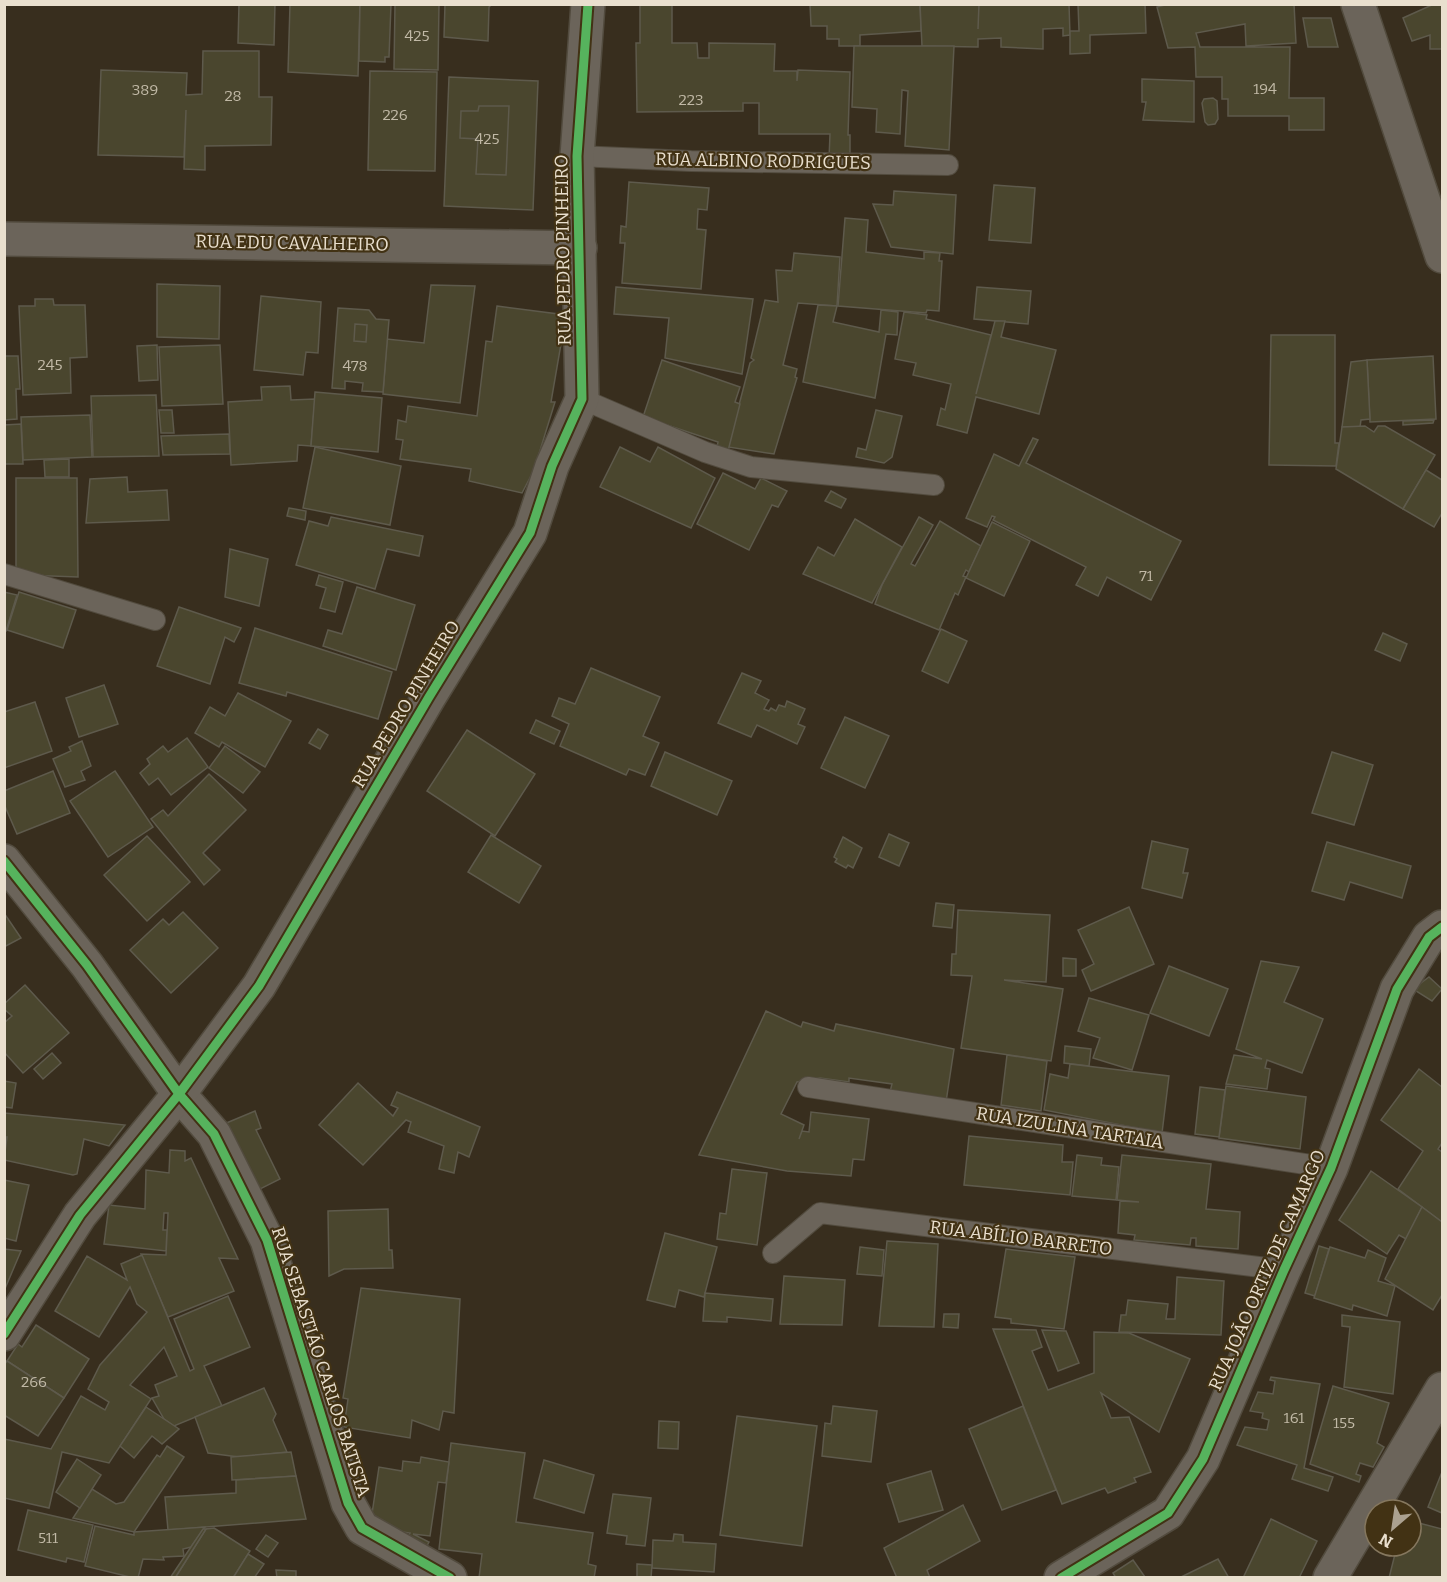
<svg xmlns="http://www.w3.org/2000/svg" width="1447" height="1582" font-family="Bitter,serif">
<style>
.building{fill:#4a462e;stroke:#5e5a4c;stroke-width:1.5}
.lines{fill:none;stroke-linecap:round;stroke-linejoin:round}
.lane-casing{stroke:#524b3e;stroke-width:22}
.street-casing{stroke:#524b3e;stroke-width:36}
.secondary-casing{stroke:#524b3e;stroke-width:36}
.lane{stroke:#6b645a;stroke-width:20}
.street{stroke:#6b645a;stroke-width:33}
.secondary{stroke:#6b645a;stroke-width:33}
.cycleway-casing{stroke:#423214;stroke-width:13}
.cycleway{stroke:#56b35d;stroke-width:9}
.labels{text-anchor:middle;stroke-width:4.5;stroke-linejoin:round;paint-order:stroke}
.number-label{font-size:15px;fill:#c1b9a6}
.street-label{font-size:18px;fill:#e9dfce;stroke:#423214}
</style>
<rect width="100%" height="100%" fill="#382e1e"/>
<g class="building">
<polygon points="239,4 275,4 274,45 238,43"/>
<polygon points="360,4 358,76 288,72 290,5"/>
<polygon points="360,4 391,4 389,57 385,57 385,62 359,61"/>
<polygon points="395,4 439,5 438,70 394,69"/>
<polygon points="492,4 489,7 488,41 444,37 445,4"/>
<polygon points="640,4 672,4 672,43 697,43 698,58 709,58 709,43 775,44 774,71 797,71 797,81 798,70 850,72 848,135 850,135 850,160 829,159 830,134 759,134 759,103 743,103 743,111 637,112 636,43 640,43"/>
<polygon points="810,4 920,4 921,31 860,35 860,46 839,46 839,39 827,39 827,26 811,26"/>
<polygon points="920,4 979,4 978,29 979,4 1069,4 1070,35 1063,36 1063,28 1043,29 1043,49 1001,47 1001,38 978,39 978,47 922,46"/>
<polygon points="1078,4 1145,4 1146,33 1090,35 1090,53 1070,54 1070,31 1079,31"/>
<polygon points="1169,4 1294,4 1296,43 1246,46 1245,24 1196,33 1200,47 1290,47 1289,98 1324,98 1324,130 1289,130 1289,116 1228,116 1228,99 1222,99 1222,77 1196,77 1195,47 1168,48 1157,7"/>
<polygon points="1434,4 1442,4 1442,49 1430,49 1430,35 1412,41 1403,18"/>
<polygon points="1303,18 1331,18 1338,47 1308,47"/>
<polygon points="854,46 954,46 949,150 905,146 908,91 902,90 900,134 876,132 877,109 852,107"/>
<polygon points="203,51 259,51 259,97 272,97 271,145 205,146 205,170 184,169 186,110 184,157 98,155 101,70 187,73 186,95 202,94"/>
<polygon points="370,71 437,72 435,171 368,170"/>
<polygon points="449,77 538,81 533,210 444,206"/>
<polygon points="1142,79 1194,81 1194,122 1143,120 1146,102 1142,102"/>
<polygon points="1213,98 1217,101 1218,119 1215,124 1208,125 1205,122 1202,103 1204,99"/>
<polygon points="479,106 509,106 506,175 476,174 478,139 460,138 461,111 478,111"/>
<polygon points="629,182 709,188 707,210 698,209 697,229 706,230 701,289 622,283 625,243 620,243 621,226 626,227"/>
<polygon points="994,185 1035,188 1031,243 989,240"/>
<polygon points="894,191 956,195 953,254 891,247 873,204 893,205"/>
<polygon points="845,218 868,220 866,252 924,259 924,252 940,253 939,261 942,261 939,311 927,310 926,313 838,306"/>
<polygon points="794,253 840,257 837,306 798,303 783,365 797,369 795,377 797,378 774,454 728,447 750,363 754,360 751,358 765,300 778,302 776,270 792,271"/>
<polygon points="157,284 220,286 219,339 157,337"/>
<polygon points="431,285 475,286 460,403 383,394 387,339 424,343"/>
<polygon points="616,287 753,299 742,374 665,358 669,318 614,314"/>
<polygon points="977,287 1031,291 1028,324 974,319"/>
<polygon points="261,296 321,302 318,353 306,352 303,375 254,370"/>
<polygon points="35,299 53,299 54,305 85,305 87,357 70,358 71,393 23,395 19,306 35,306"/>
<polygon points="818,305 837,306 833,322 879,332 881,310 898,312 897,335 886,334 875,398 803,382"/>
<polygon points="497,306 566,315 551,402 555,402 534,470 522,493 469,481 471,469 400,459 403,440 396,439 398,420 406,422 408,406 477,416 486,341 492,342"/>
<polygon points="338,308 369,310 376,319 389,320 383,392 362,391 363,383 345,381 345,389 332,388"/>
<polygon points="904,312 927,315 926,319 991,335 976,394 995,321 1005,321 1001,337 1056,350 1039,414 976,397 967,433 937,425 941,408 945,410 951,384 913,375 916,363 895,359"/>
<polygon points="355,324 367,325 366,342 354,341"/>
<polygon points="1271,335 1335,335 1335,443 1339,443 1336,466 1269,465"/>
<polygon points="157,345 158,380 139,381 137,346"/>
<polygon points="220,345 223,404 162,406 159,347"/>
<polygon points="4,356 18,356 20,389 16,389 17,419 4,420"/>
<polygon points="1433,356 1436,419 1370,422 1367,360"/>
<polygon points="662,360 740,387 735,402 740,404 728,451 717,447 718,442 643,417"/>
<polygon points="1367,360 1370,419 1361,420 1360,427 1342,427 1351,362"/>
<polygon points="290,386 291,400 315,399 311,446 298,445 297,461 231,465 228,402 262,400 261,387"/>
<polygon points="315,392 382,398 378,452 311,446"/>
<polygon points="156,395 159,456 93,457 91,396"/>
<polygon points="159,410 172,410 174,433 161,433"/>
<polygon points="876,410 902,416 892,457 884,463 856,457 858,448 866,450"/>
<polygon points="90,415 92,457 23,460 21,417"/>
<polygon points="1434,420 1433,423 1403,425 1403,421"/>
<polygon points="21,424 23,464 4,464 4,425"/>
<polygon points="1365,426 1374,432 1378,426 1385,426 1435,455 1403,509 1336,469 1342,427"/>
<polygon points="229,434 230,454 163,455 161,436"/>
<polygon points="1033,438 1038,440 1026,463 1181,541 1151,600 1107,577 1098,596 1076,585 1086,567 993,520 995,517 992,516 987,527 966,518 994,454 1019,466"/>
<polygon points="315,447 401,466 390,525 303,508"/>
<polygon points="620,447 650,462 658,447 715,478 691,528 600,487"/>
<polygon points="69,459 69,477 45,477 44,460"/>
<polygon points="1426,470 1442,480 1442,513 1434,527 1403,509"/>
<polygon points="723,473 755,489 761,478 787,491 778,507 772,505 749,550 697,524"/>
<polygon points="127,477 128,492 167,490 169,520 86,523 90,479"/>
<polygon points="16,478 77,478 78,577 25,575 16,571"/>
<polygon points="831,491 846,499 841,508 825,501"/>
<polygon points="289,508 306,511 305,520 287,516"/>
<polygon points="331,517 423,536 419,556 387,549 375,589 296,565 309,521 328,526"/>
<polygon points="919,517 933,525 911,564 915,566 940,521 981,546 969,572 966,570 963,576 966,577 958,595 955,593 939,630 875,604 882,585"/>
<polygon points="855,519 902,547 872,603 803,574 818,547 834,556"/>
<polygon points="992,522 1030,541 1004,596 966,578"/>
<polygon points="230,549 268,559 259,606 225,597"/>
<polygon points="319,575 343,582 335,612 320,608 326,588 316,585"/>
<polygon points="357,587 415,605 396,670 323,646 328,630 342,634"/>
<polygon points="4,592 17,595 6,631 4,630"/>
<polygon points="19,592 76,610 63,648 7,630"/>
<polygon points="179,607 241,628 234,642 225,637 210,684 157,666"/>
<polygon points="255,628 392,672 378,719 287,692 286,696 239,683"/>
<polygon points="941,629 967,641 948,683 922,671"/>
<polygon points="1383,633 1407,644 1400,661 1375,650"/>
<polygon points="591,668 660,697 643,736 659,743 645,775 629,769 626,775 560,746 569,724 552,716 559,698 575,704"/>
<polygon points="742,673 761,681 755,693 769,700 764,709 769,711 771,708 776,711 779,705 785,707 787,701 805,709 798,724 805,727 797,744 757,725 751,737 718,723"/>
<polygon points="104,685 118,724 79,737 66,698"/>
<polygon points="238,693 291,721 265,767 222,742 219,747 195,733 210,707 225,716"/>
<polygon points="35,702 52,751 4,768 4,712"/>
<polygon points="845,717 889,736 865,788 821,768"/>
<polygon points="536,720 560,731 554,744 530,733"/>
<polygon points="318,729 328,735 320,749 309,743"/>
<polygon points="467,730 535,774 495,836 427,791"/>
<polygon points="187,738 208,767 171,795 158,778 149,785 140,773 150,764 147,759 163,746 168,752"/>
<polygon points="82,741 91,766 81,771 85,780 65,787 53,759 71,751 69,747"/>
<polygon points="225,746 260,772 243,793 209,768"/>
<polygon points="665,752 732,781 717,815 651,786"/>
<polygon points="1332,752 1373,765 1354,825 1312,813"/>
<polygon points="53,771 70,813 17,834 4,804 4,791"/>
<polygon points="115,771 153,827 108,857 70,801"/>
<polygon points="209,774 246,810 203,853 220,870 204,885 151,819 163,810 168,816"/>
<polygon points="889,834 909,843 899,866 879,857"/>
<polygon points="491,835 541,866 519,903 468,872"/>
<polygon points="147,836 190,882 147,921 104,875"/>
<polygon points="843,837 862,848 853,868 848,865 846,868 835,862 837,859 834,857"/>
<polygon points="1152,841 1188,849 1183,873 1188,873 1182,898 1142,888"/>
<polygon points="1327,842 1411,866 1402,898 1350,882 1344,900 1312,891"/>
<polygon points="936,903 954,905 952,928 933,926"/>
<polygon points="1129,907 1154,964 1091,991 1082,970 1094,964 1078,930"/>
<polygon points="958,910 1050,915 1046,982 1004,980 1063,989 1051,1061 961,1048 972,976 951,975 952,954 956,954"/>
<polygon points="183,912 218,948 171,993 130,950 163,919 169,925"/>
<polygon points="4,913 21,938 4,947"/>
<polygon points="1063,958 1076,959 1076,976 1063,976"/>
<polygon points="1261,961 1299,967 1284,1002 1323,1019 1302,1073 1267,1060 1265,1068 1270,1069 1267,1089 1226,1084 1234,1055 1262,1059 1236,1049"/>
<polygon points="1169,966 1228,989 1209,1036 1150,1013"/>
<polygon points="1429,977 1442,989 1432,1001 1416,991 1417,986"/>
<polygon points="25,985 69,1033 23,1073 4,1052 4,1023 12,1016 4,1009 4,1004"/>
<polygon points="1089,998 1149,1015 1132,1070 1093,1058 1100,1038 1078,1031"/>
<polygon points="766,1011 801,1027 803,1022 834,1031 836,1024 954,1049 946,1102 890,1092 892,1084 849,1078 849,1082 820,1078 797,1082 781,1114 804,1125 799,1139 802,1131 809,1132 811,1112 869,1119 864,1160 853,1159 851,1176 787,1171 699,1155"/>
<polygon points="1065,1046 1091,1049 1089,1066 1064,1063"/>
<polygon points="52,1053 61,1063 43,1079 34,1069"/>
<polygon points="1007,1055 1047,1061 1041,1111 1001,1105"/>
<polygon points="1070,1064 1169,1076 1162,1133 1044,1110 1050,1074 1068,1078"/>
<polygon points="1419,1069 1442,1087 1442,1143 1438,1149 1442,1152 1442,1222 1398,1189 1423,1151 1381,1120"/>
<polygon points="4,1081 16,1083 12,1108 4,1107"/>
<polygon points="358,1083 393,1116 398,1108 391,1105 397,1092 480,1127 469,1157 458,1152 454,1173 439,1169 444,1146 408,1132 411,1122 406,1120 363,1165 319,1125"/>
<polygon points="1226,1086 1306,1097 1300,1149 1219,1138"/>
<polygon points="1200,1087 1225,1090 1219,1137 1195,1134"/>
<polygon points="255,1111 261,1128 256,1130 280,1179 246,1196 224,1124"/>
<polygon points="4,1113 88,1121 125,1125 109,1146 84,1139 77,1174 73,1175 4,1160 7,1137 4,1137"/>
<polygon points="969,1136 1063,1145 1062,1162 1073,1162 1070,1195 964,1185"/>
<polygon points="170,1150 185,1151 185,1161 191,1158 238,1259 219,1258 234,1291 168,1317 141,1254 166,1255 168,1213 164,1213 163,1230 167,1230 166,1251 104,1244 109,1205 145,1209 146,1170 169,1173"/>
<polygon points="1077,1155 1102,1158 1101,1165 1119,1167 1116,1200 1072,1196"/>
<polygon points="1122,1155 1211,1164 1206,1209 1240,1212 1238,1249 1196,1246 1196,1238 1191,1238 1190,1245 1134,1240 1135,1235 1118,1233 1120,1201 1139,1202 1117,1200"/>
<polygon points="732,1169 767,1173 757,1245 717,1239 720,1213 726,1214"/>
<polygon points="1371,1171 1422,1207 1406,1239 1399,1235 1387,1254 1339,1220"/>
<polygon points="4,1180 29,1185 16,1241 4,1238"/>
<polygon points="1422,1207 1442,1222 1442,1295 1433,1310 1385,1279"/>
<polygon points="388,1209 389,1250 392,1250 393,1268 344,1269 329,1276 328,1211"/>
<polygon points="665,1233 717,1247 704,1297 679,1290 675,1307 647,1300"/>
<polygon points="887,1241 938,1244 934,1327 879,1326"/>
<polygon points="1319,1246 1329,1249 1315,1296 1305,1293"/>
<polygon points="860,1247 884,1250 882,1276 857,1274"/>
<polygon points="1330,1247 1365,1258 1368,1250 1386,1258 1378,1281 1395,1286 1387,1316 1353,1305 1352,1310 1314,1298"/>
<polygon points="4,1249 21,1251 4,1291"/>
<polygon points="1006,1249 1075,1257 1064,1329 1011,1323 1011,1319 995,1317"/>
<polygon points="142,1255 190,1371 194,1369 174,1319 228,1296 250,1347 204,1366 222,1406 174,1426 164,1419 152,1398 159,1396 155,1385 177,1376 164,1347 130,1385 151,1399 109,1463 62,1452 49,1508 4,1498 4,1439 51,1449 81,1396 105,1410 109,1402 88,1389 100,1365 147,1312 137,1304 130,1287 99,1337 55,1311 87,1256 127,1280 121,1264"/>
<polygon points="784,1276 845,1280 842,1325 780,1324"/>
<polygon points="1177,1277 1224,1281 1221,1335 1119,1332 1121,1315 1126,1315 1128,1300 1168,1304 1166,1319 1175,1319"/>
<polygon points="361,1288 460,1299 454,1413 443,1411 439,1430 412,1420 410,1438 344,1427 348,1399 343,1398"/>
<polygon points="705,1293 773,1299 771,1321 727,1317 727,1322 703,1321"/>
<polygon points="944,1314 959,1314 958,1328 943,1327"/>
<polygon points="1342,1315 1400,1322 1393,1394 1344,1387 1350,1327 1342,1326"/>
<polygon points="36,1325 89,1359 64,1398 7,1361 18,1344 22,1347"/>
<polygon points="993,1329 1036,1330 1042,1347 1032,1351 1048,1390 1094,1373 1094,1332 1129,1333 1190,1359 1159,1432 1101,1393 1111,1418 1129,1417 1151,1472 1134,1478 1136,1482 1108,1493 1105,1488 1062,1504"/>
<polygon points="1042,1330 1066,1331 1079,1363 1058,1371"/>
<polygon points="7,1361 64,1398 38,1436 4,1415 4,1365"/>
<polygon points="1271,1377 1320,1384 1304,1468 1333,1477 1328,1491 1292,1479 1297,1465 1237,1445 1245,1427 1267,1430 1269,1420 1262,1418 1263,1413 1250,1411 1258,1392 1273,1394 1275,1381 1270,1380"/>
<polygon points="1333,1386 1389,1403 1377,1443 1384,1447 1373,1467 1360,1463 1356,1474 1361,1476 1359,1482 1310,1464"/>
<polygon points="264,1388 276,1414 273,1420 287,1452 239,1457 208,1453 195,1417"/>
<polygon points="833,1406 877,1411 871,1462 822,1456 825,1423 831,1424"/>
<polygon points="1023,1406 1056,1490 1002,1510 969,1429"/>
<polygon points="146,1407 179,1429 162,1444 152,1436 134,1458 120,1446"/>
<polygon points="737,1416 817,1426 802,1546 720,1535"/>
<polygon points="659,1421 679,1422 678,1449 658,1448"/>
<polygon points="451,1443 525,1453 516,1522 593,1533 588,1564 596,1566 594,1578 479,1578 482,1554 439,1549"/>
<polygon points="167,1446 184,1457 134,1532 73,1518 92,1489 116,1504 124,1502 157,1455 160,1457"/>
<polygon points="291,1452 296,1476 232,1480 231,1457"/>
<polygon points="421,1457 449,1462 446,1483 438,1482 430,1536 413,1534 429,1542 419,1560 402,1549 410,1533 370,1527 379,1467 402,1471 403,1461 420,1463"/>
<polygon points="77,1459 101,1475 80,1508 56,1492"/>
<polygon points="544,1460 594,1475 584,1513 534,1498"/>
<polygon points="931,1471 943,1510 899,1522 887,1484"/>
<polygon points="1442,1472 1442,1513 1428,1507"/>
<polygon points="296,1476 306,1519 168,1530 165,1497 236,1493 236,1480"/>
<polygon points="613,1494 651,1498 645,1546 626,1544 627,1536 607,1533"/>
<polygon points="963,1505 980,1541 927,1570 930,1578 897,1578 884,1548"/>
<polygon points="28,1510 93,1525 84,1562 67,1558 66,1562 18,1550"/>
<polygon points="1271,1519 1317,1541 1299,1578 1243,1578"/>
<polygon points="1411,1521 1442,1529 1442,1578 1389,1578 1397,1546 1411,1546"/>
<polygon points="95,1526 134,1535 134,1532 205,1527 191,1547 183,1549 184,1556 163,1557 164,1560 143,1559 138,1578 134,1578 85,1566"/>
<polygon points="214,1528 250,1551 233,1578 175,1578 206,1529"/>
<polygon points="203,1529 206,1529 175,1578 170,1578"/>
<polygon points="674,1534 683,1535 683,1542 716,1544 714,1572 652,1568 653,1540 673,1541"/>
<polygon points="266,1535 278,1543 268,1557 256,1549"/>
<polygon points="248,1554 264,1564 254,1578 233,1578"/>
<polygon points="1218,1559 1229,1578 1179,1578"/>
<polygon points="1133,1560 1145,1577 1116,1578 1113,1573"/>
<polygon points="637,1564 652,1565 651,1578 637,1578"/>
<polygon points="276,1570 296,1571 296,1578 277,1578"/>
</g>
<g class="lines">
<g class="lane-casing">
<g id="lane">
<polyline points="577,156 691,161 948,165"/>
<polyline points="582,399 705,452 751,467 934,485"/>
<polyline points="4,574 155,620"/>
<polyline points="808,1087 1331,1168"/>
<polyline points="773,1253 820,1213 1284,1270"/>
</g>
</g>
<g class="street-casing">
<g id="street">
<polyline points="1358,4 1442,256"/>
<polyline points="4,861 87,965 179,1094 214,1134 267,1240 348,1503 362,1528 450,1578"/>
<polyline points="1330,1578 1442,1389"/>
</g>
</g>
<g class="secondary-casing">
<g id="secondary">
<polyline points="4,239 580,248"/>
<polyline points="4,1334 80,1215 179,1094 259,986 429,697 530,533 552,466 582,399 577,156 588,4"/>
<polyline points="1061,1578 1168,1513 1203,1459 1284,1270 1331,1168 1397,989 1429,937 1442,927"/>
</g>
</g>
<use href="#lane" class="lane"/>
<use href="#street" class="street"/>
<use href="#secondary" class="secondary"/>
<g class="cycleway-casing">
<g id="cycleway">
<polyline points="4,861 87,965 179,1094 214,1134 267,1240 348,1503 362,1528 450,1578"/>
<polyline points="4,1334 80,1215 179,1094 259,986 429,697 530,533 552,466 582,399 577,156 588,4"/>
<polyline points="1061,1578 1168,1513 1203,1459 1284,1270 1331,1168 1397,989 1429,937 1442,927"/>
</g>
</g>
<use href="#cycleway" class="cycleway"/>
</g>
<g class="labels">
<g class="number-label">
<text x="417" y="41">425</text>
<text x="1265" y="94">194</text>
<text x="145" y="95">389</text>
<text x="233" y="101">28</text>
<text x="691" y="105">223</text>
<text x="395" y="120">226</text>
<text x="487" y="144">425</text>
<text x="50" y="370">245</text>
<text x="355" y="371">478</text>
<text x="1146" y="581">71</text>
<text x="34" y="1387">266</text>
<text x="1294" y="1423">161</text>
<text x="1344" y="1428">155</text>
<text x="48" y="1543">511</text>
</g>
<g class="street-label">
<text transform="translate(763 161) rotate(1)" y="6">RUA ALBINO RODRIGUES</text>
<text transform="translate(292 243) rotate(1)" y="6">RUA EDU CAVALHEIRO</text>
<text transform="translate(563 250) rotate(-91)" y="6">RUA PEDRO PINHEIRO</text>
<text transform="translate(406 704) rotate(-59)" y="6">RUA PEDRO PINHEIRO</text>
<text transform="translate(1070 1128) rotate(9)" y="6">RUA IZULINA TARTAIA</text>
<text transform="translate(1021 1238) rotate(7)" y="6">RUA ABÍLIO BARRETO</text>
<text transform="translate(1267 1270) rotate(-66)" y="6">RUA JOÃO ORTIZ DE CAMARGO</text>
<text transform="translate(321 1362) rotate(72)" y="6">RUA SEBASTIÃO CARLOS BATISTA</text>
</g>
</g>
<rect width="1447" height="1582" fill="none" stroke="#e9dfce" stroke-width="12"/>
<g transform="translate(1393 1528) rotate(209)"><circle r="28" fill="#423214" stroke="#85775e" stroke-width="1.5"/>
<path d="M0-4.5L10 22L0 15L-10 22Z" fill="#aba190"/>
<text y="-9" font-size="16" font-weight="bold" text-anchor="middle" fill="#e9dfce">N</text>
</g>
</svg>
